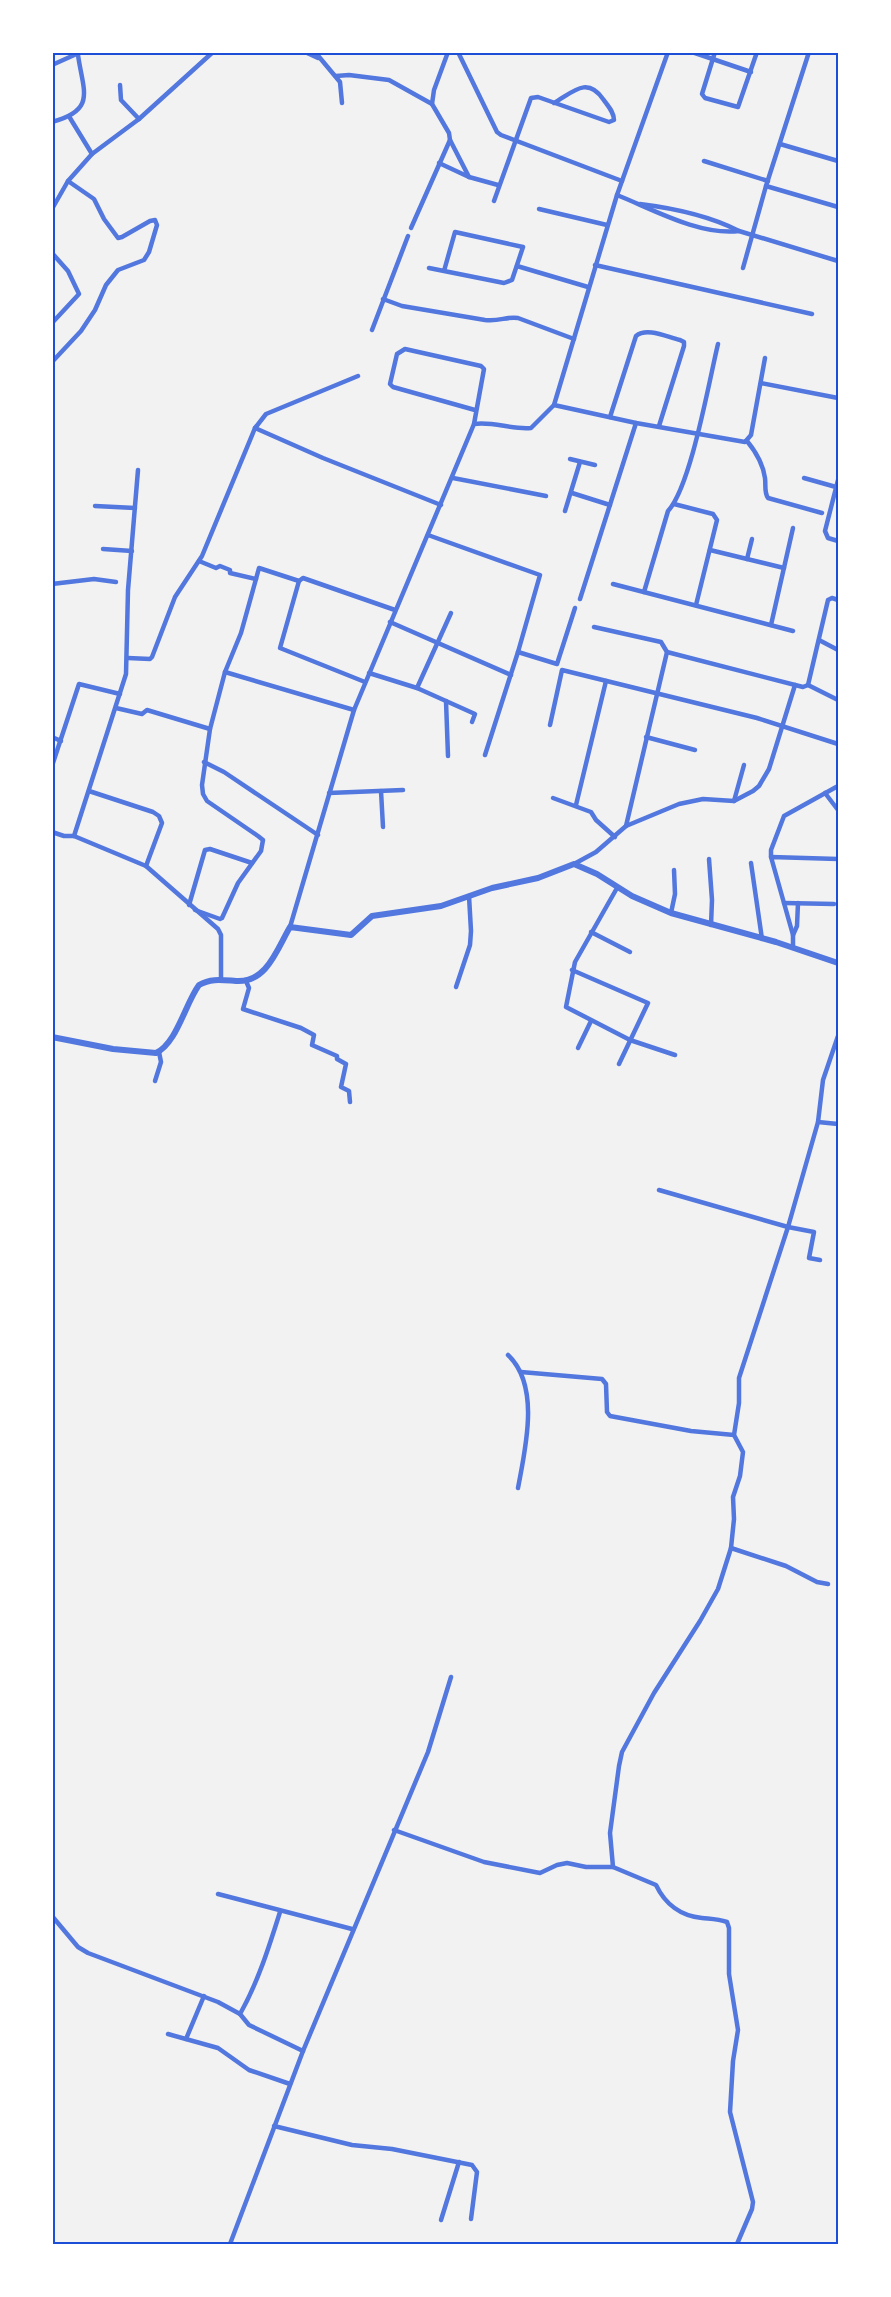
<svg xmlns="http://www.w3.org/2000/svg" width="891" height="2297" font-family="Lato,sans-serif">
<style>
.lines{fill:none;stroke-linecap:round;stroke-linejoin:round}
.minor{stroke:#5277de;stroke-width:4.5}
.tertiary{stroke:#5277de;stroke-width:6}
.neatline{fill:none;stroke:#1d4ed8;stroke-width:2}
</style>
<rect width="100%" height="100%" fill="#f2f2f2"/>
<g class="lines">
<g class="minor">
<polyline points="305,52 318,58"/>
<polyline points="315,52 340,82 342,103"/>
<polyline points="458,52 497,132 501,135 622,181"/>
<polyline points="692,52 751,72"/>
<polyline points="715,52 702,94 705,98 738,107 757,52"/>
<polyline points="52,65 81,52"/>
<polyline points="336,76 349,75 389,80 432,104"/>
<polyline points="120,85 121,100 139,119"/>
<polyline points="70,118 92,154"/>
<path d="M52,122C97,110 83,91 78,55"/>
<polyline points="450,140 469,177"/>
<polyline points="780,144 838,161"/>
<polyline points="704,161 768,181"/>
<polyline points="439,163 469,177 498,185"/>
<polyline points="766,186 838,207"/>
<path d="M617,195C652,209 700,236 739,231"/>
<path d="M494,201L531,98L538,97L609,122L614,120C614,112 608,106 603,99C587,76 573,92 554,103"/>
<path d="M640,204C672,208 710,216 739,231L838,261"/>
<polyline points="52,209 68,181 92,154 139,119 213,52"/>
<polyline points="539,209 607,225"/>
<polyline points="411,228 450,140 449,133 432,104 434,90 448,52"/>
<polyline points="52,253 68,271 79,294 52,323"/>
<polyline points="595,265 812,314"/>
<polyline points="517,266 588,287"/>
<polyline points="429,268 504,283 512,280 523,247 455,232 444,271"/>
<polyline points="743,268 766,186 809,52"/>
<path d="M383,299L402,306L485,320C499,322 507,316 518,318L574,339"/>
<polyline points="372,330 408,236"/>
<polyline points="52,362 81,331 95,310 106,285 118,270 144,260 149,252 157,225 155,220 150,221 122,237 118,238 104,219 94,199 68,181"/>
<polyline points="761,383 838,398"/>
<polyline points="554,405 636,423 745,442 751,435 765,358"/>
<path d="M610,417L636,336C647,327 667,337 680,340L684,342V346L659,426"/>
<polyline points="474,424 484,369 481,366 405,349 397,354 390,384 393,387 475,410"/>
<polyline points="255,428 266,414 358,376"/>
<path d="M747,441C756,452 763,464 765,478C766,486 764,492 768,498L822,513"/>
<polyline points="570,459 595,465"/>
<polyline points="453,478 546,496"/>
<polyline points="804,478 836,487"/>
<polyline points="838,480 825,531 828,538 838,541"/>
<polyline points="572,493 610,505"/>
<polyline points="674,504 713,514 717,520 696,605"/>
<polyline points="95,506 135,508"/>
<polyline points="565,511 580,462"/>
<polyline points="428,535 540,575 518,652 485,755"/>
<polyline points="103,549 132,551"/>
<polyline points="710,550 784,568"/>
<polyline points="747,559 752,539"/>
<polyline points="199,561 216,568 220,566 230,570 230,573 256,579 259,568 299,581"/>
<polyline points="52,584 94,579 116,582"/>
<polyline points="613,584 793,631"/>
<path d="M644,592L668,511C691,486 709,381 718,344"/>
<polyline points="580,599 636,423"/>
<polyline points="390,622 511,675"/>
<polyline points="771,625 793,528"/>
<polyline points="594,627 661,642 667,652 626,826"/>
<polyline points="819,640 838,650"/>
<polyline points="518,652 557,664 575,608"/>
<polyline points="667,652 803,687 808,685 838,700"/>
<polyline points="128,658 150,659 152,657 175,597 202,556 255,428 323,458 441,505"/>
<polyline points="225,672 354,710"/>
<polyline points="369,673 417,688 475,714 472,722"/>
<polyline points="365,682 280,648 299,581 303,578 395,610"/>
<polyline points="808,685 828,600 832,598 838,600"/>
<polyline points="417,688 451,613"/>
<polyline points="446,701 448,756"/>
<polyline points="116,708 142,714 147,710 210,729"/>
<polyline points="550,725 562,670 757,718 838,744"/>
<polyline points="52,737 61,741"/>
<polyline points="646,737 695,750"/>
<polyline points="204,762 224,772 318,835"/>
<polyline points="52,766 79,684 120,694"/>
<polyline points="89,791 153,812 159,816 162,823 146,866"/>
<polyline points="381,791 383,827"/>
<polyline points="329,793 403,790"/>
<polyline points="825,793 838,810"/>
<polyline points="553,798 591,812 596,820 615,837"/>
<polyline points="734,801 744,765"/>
<polyline points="576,805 606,681"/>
<polyline points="52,832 64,836 74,836 146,866 218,929 221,935 221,979"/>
<polyline points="74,836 126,674 128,590 138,470"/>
<polyline points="771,857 771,850 784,816 838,786"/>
<polyline points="709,859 712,900 711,925"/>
<polyline points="751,863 762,939"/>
<polyline points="574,864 596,852 626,826 679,804 703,799 734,801 753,791 759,786 769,769 795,685"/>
<polyline points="617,888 575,962 566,1007 630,1040 675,1055"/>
<polyline points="784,903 834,904"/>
<polyline points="189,905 205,850 210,849 252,863"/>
<polyline points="195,910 220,919 222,918 238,883 261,851 263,840 258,836 207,801 203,794 202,785 210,729 225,672 241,633 256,579"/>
<polyline points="671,913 675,894 674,870"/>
<path d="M290,927L354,710L474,424C493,421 512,430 531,428L554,405L617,195L668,52"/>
<polyline points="591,932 630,952"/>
<polyline points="793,935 797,926 798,903"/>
<polyline points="793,947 793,935 771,857 838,859"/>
<polyline points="572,970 648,1003 619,1064"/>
<polyline points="246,981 249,988 243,1009 301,1028 314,1035 312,1045 337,1056 337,1059 346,1064 341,1087 349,1091 350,1102"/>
<polyline points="456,987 470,945 471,931 469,896"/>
<polyline points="578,1048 591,1021"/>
<polyline points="155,1081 161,1062 159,1052"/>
<polyline points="818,1122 823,1080 838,1036"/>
<polyline points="659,1190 788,1227 814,1232 809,1258 820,1260"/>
<path d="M508,1355C541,1386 525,1450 518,1488"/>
<polyline points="521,1372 602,1379 606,1384 607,1412 610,1416 691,1431 734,1435"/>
<polyline points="731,1548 786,1566 817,1582 828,1584"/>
<path d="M394,1830L484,1862L540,1873L557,1865L567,1863L586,1867H613L656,1885C665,1904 681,1916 702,1918C711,1919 718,1919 727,1922L729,1928V1974L738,2030L733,2061L730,2112L753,2202L752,2209L737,2244"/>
<polyline points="52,1858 52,1867"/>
<polyline points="613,1867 610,1833 619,1766 622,1752 654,1693 700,1621 718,1589 731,1548 734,1519 733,1497 740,1476 743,1452 734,1435 739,1403 739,1378 788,1227 818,1122 838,1124"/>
<polyline points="218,1894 352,1929"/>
<polyline points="52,1916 78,1947 88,1953 218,2002 240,2014 249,2025 303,2051"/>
<path d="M240,2014C258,1982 269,1947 280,1912"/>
<polyline points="168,2034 218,2048 249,2070 290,2084"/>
<polyline points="186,2039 204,1996"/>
<polyline points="274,2126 352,2145 392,2149 472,2165 477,2172 471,2219"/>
<polyline points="441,2220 459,2162"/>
<polyline points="230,2244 303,2051 428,1752 451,1677"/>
</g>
<path class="tertiary" d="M52,1037L113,1049L156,1053C177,1043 185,1004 199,985C211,978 222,980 236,981C267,983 277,949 290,927L351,935L372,916L441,906L492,888L538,878L574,864L597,874L632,896L671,913L776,942L838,963"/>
</g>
<rect width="891" height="2297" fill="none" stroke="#ffffff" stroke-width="108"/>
<rect x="54" y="54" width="783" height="2189" class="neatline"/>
</svg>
